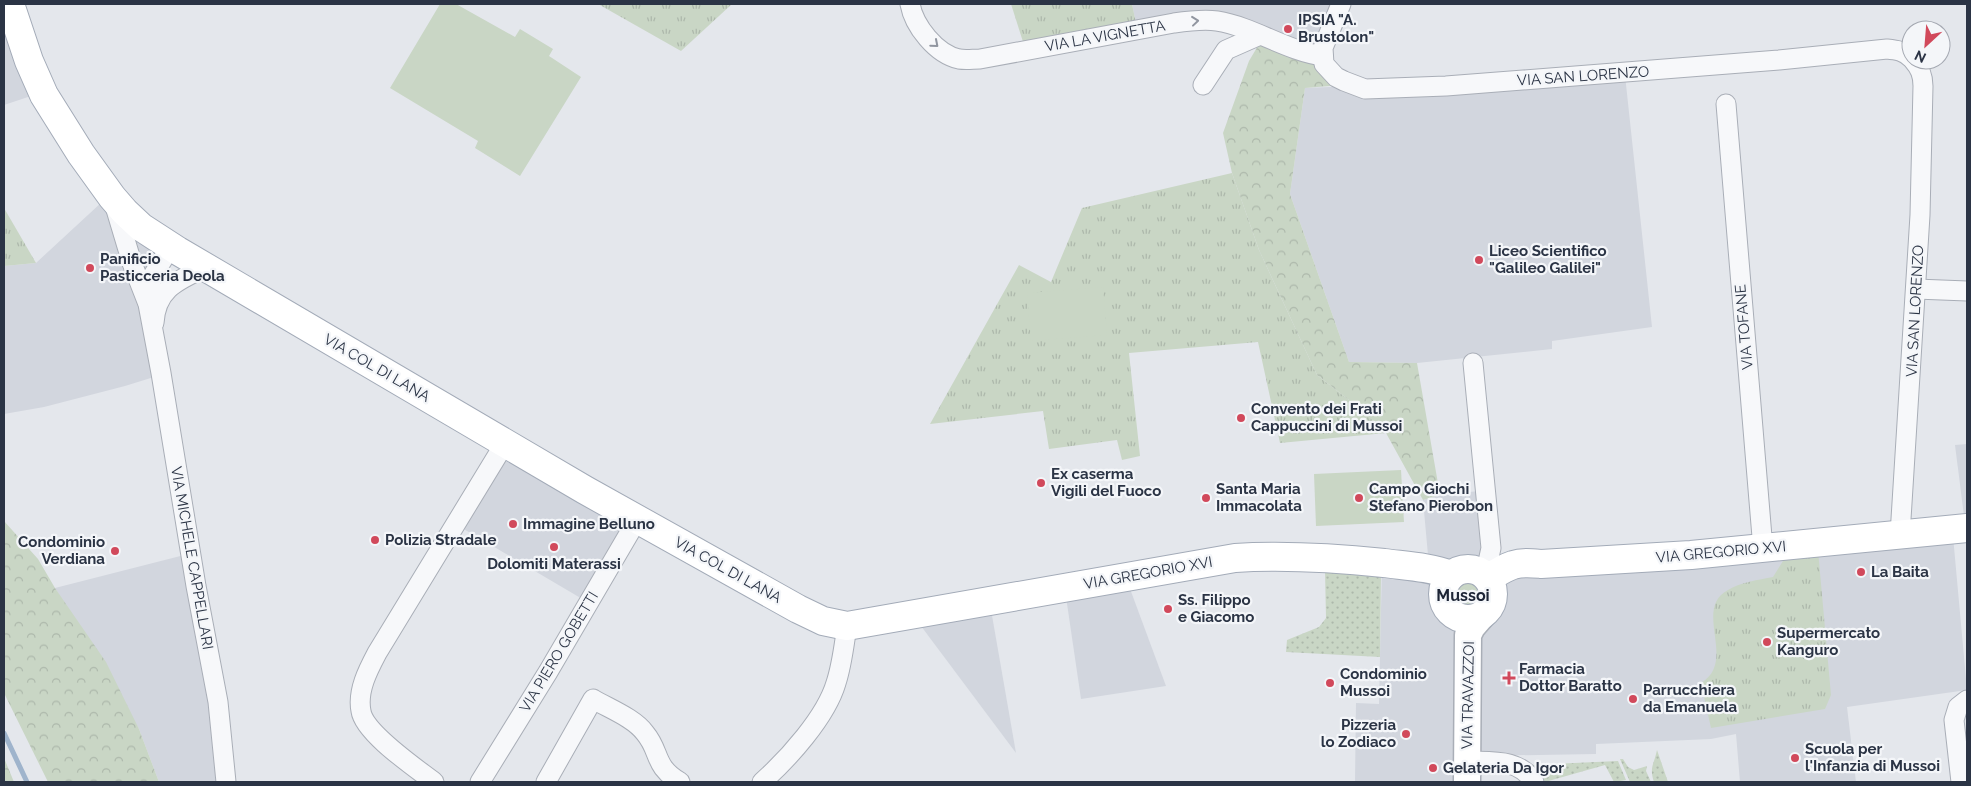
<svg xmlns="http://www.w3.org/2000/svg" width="1971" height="786" font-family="Raleway,sans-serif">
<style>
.built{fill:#d2d6de}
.grass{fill:url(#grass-tufts)}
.forest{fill:url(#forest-crowns)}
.garden{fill:url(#garden-dots)}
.pitch{fill:#c9d6c5}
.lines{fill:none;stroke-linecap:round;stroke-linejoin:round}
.stream{stroke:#9fb4cc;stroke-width:5}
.street-casing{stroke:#a9aeb7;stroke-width:21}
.secondary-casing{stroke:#a9aeb7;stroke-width:29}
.primary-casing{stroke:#a3abb8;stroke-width:30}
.street{stroke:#f7f8fa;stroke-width:19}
.secondary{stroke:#fff;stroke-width:26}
.primary{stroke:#fff;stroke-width:28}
.oneway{stroke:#9196a0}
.poi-dot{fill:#d1495b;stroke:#f4f6f9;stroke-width:2}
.labels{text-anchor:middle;stroke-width:4.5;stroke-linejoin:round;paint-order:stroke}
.poi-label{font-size:15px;font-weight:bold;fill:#2b3445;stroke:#f4f6f9;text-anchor:start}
.street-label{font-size:15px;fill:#2b3445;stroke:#f4f6f9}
.neighbourhood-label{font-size:16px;font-weight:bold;fill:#1d2536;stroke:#f4f6f9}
</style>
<defs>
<pattern id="grass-tufts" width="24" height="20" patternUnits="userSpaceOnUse" patternTransform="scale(1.25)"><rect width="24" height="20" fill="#c9d6c5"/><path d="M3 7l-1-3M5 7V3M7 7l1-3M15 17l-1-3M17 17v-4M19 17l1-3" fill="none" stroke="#adb8ab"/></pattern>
<pattern id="forest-crowns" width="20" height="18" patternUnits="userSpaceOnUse" patternTransform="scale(1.25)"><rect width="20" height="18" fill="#c9d6c5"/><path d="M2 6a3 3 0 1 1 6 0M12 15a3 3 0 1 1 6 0" fill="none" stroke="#adb8ab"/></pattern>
<pattern id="garden-dots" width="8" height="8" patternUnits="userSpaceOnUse" patternTransform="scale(1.25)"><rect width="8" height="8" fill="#c9d6c5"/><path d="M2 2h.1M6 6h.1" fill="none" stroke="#adb8ab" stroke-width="1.8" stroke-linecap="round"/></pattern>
</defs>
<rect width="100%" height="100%" fill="#e4e7ec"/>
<g class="built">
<polygon points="4,4 46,91 4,105"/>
<polygon points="1132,4 1337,4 1319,49 1265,34 1136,23"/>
<polygon points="1625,75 1652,327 1552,341 1552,349 1417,363 1349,362 1290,194 1305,88"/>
<polygon points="115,190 144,221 170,372 125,386 44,407 4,414 4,266 36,263"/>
<polygon points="501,436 635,514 584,600 450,521"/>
<polygon points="1967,444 1967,523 1965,524 1955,445"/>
<polygon points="1489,490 1495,566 1952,525 1967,690 1847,707 1856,782 1740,782 1736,734 1711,739 1596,744 1596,754 1469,756 1470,782 1355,782 1356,703 1379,704 1382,562 1429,566 1423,500 1440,495"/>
<polygon points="200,551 233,782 159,782 139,729 55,588"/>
<polygon points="1126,578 1166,686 1081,699 1065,590"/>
<polygon points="990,604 1016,753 915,618"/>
</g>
<g class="grass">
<polygon points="598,4 732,4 681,51"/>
<polygon points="1011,4 1132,4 1136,23 1024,45"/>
<polygon points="1232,173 1259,250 1317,375 1363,411 1386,433 1280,443 1258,342 1129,353 1140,456 1122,460 1117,440 1049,449 1043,411 930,424 1019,265 1051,282 1082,208"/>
<polygon points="4,208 36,263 4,266"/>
<path d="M1817,539L1831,695L1825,709L1711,728L1701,683C1738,661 1692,609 1728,590C1741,582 1758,580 1773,577L1796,540Z"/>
<circle cx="1468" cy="594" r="15"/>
</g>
<g class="forest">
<polygon points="1265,34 1319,49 1342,85 1305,88 1290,194 1349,362 1417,363 1440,495 1423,500 1386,433 1363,411 1317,375 1259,250 1232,173 1223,133 1249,61"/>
<polygon points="4,521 38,559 55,588 106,662 139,729 159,782 48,782 4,693"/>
<polygon points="4,758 14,782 4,782"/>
</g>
<g class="garden">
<polygon points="1325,570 1381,573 1380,657 1286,652 1287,640 1319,627 1326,618"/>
<path d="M1657,750L1668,782H1654C1649,767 1654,765 1657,750Z"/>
<polygon points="1620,759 1623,759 1628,767 1634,770 1647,766 1646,771 1651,782 1630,782"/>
<polygon points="1618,761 1626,780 1614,782 1605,765 1545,782 1539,771 1530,765"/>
</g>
<g class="pitch">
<polygon points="440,4 456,4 515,37 520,29 553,49 549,56 581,77 520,176 475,148 478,141 390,88"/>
<polygon points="1103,287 1107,335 1031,341 1027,293"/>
<polygon points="1401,470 1404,522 1316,526 1314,474"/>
</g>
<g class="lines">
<polyline class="stream" points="4,733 27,782"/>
<g class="street-casing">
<g id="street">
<path d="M910,4C914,26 936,54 959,59C966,60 973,59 980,59L1174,23C1188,21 1203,19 1217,21C1254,27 1286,51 1323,56"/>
<path d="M1341,4L1323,48L1324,64L1336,77L1344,81L1365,89L1446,86L1779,60L1887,49C1897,50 1904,51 1911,58"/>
<polyline points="1203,85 1226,50 1260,35"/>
<polyline points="1726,104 1763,549"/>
<polyline points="114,203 132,263 148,304 161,373 196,586 218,702 226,782"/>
<polyline points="1916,289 1967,291"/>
<polyline points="148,303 152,277 171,246"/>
<path d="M154,323C156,288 179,280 206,267"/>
<polyline points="1473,363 1491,548 1485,576"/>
<path d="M1900,535L1920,215L1923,86C1923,75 1920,68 1913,60"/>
<path d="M1467,761C1492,762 1519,758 1534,782"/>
<path d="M434,782C416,768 364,733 361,711C357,691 368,670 377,653L505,443"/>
<polyline points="480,782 548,672 637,520"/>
<path d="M546,782L593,699C610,709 634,718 645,733C661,752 653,766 680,782"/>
<path d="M762,782C788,759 826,717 836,683C842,665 844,645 847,626"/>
<polyline points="1961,782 1954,720 1958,707 1967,700"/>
</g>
</g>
<g class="secondary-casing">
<polyline id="secondary" points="1467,782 1468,635 1472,627 1485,612"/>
</g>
<g class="primary-casing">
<g id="primary">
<path d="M10,4L29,61L44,95L81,154L112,197L125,212L141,227L178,251L585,490L798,609L823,621L847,626L1235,558C1284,555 1335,558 1384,563C1407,566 1430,567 1451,575"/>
<circle cx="1468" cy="594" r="25"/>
<path d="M1487,577C1496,575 1503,568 1513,565C1522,562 1531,563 1541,564L1691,555L1967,528"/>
</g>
</g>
<use href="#street" class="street"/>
<use href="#secondary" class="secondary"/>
<use href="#primary" class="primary"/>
</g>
<defs><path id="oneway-chevron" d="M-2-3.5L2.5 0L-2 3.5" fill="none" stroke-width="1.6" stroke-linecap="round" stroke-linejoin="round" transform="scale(1.25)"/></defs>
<g class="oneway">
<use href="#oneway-chevron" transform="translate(1195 21) rotate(-6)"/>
<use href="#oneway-chevron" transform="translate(935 44) rotate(41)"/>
</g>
<g class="poi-dot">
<circle cx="1288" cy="29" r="5"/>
<circle cx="1479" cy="260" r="5"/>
<circle cx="90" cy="268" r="5"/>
<circle cx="1241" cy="418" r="5"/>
<circle cx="1041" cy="483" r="5"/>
<circle cx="1206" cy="498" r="5"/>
<circle cx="1359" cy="498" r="5"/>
<circle cx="513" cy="524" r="5"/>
<circle cx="375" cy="540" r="5"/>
<circle cx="554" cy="547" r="5"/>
<circle cx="115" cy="551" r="5"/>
<circle cx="1861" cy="572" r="5"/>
<circle cx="1168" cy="609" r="5"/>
<circle cx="1767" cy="642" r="5"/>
<path d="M1506.5 670.5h5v5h5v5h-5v5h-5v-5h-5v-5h5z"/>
<circle cx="1330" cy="683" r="5"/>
<circle cx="1633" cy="699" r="5"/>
<circle cx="1406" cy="734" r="5"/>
<circle cx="1795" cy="758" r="5"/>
<circle cx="1433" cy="768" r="5"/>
</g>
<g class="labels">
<g class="poi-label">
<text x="1298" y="25">IPSIA "A.<tspan x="1298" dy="17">Brustolon"</tspan></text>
<text x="1489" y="256">Liceo Scientifico<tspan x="1489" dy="17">"Galileo Galilei"</tspan></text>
<text x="100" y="264">Panificio<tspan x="100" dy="17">Pasticceria Deola</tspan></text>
<text x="1251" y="414">Convento dei Frati<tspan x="1251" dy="17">Cappuccini di Mussoi</tspan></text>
<text x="1051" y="479">Ex caserma<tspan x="1051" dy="17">Vigili del Fuoco</tspan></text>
<text x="1216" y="494">Santa Maria<tspan x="1216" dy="17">Immacolata</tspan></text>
<text x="1369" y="494">Campo Giochi<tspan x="1369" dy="17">Stefano Pierobon</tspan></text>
<text x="523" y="529">Immagine Belluno</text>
<text x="385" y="545">Polizia Stradale</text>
<text x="105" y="547" text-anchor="end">Condominio<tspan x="105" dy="17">Verdiana</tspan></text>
<text x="554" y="569" text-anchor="middle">Dolomiti Materassi</text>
<text x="1871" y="577">La Baita</text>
<text x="1178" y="605">Ss. Filippo<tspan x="1178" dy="17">e Giacomo</tspan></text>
<text x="1777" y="638">Supermercato<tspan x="1777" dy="17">Kanguro</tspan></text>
<text x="1519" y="674">Farmacia<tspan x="1519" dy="17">Dottor Baratto</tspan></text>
<text x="1340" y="679">Condominio<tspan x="1340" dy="17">Mussoi</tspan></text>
<text x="1643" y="695">Parrucchiera<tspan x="1643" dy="17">da Emanuela</tspan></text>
<text x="1396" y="730" text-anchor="end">Pizzeria<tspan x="1396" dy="17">lo Zodiaco</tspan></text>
<text x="1805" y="754">Scuola per<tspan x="1805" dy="17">l'Infanzia di Mussoi</tspan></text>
<text x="1443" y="773">Gelateria Da Igor</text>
</g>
<g class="street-label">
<text transform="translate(1105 36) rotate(-10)" y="5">VIA LA VIGNETTA</text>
<text transform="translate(1583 76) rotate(-4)" y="5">VIA SAN LORENZO</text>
<text transform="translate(1915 311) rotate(-87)" y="5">VIA SAN LORENZO</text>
<text transform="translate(1744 327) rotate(-95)" y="5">VIA TOFANE</text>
<text transform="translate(377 368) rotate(30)" y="5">VIA COL DI LANA</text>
<text transform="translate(1721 552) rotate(-5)" y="5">VIA GREGORIO XVI</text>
<text transform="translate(192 558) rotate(80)" y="5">VIA MICHELE CAPPELLARI</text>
<text transform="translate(728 570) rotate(29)" y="5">VIA COL DI LANA</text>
<text transform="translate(1148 573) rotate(-10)" y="5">VIA GREGORIO XVI</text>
<text transform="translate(559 652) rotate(-59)" y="5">VIA PIERO GOBETTI</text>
<text transform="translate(1468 695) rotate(-89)" y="5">VIA TRAVAZZOI</text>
</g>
<g class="neighbourhood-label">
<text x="1463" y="601">Mussoi</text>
</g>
</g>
<rect width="1971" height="786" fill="none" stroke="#2b3445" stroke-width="10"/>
<g transform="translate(1926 45) rotate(206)"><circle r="24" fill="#f4f6f9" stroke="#a4a8b1"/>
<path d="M0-4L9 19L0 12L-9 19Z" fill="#d1495b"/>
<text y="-8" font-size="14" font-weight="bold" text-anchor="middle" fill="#2b3445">N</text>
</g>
</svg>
